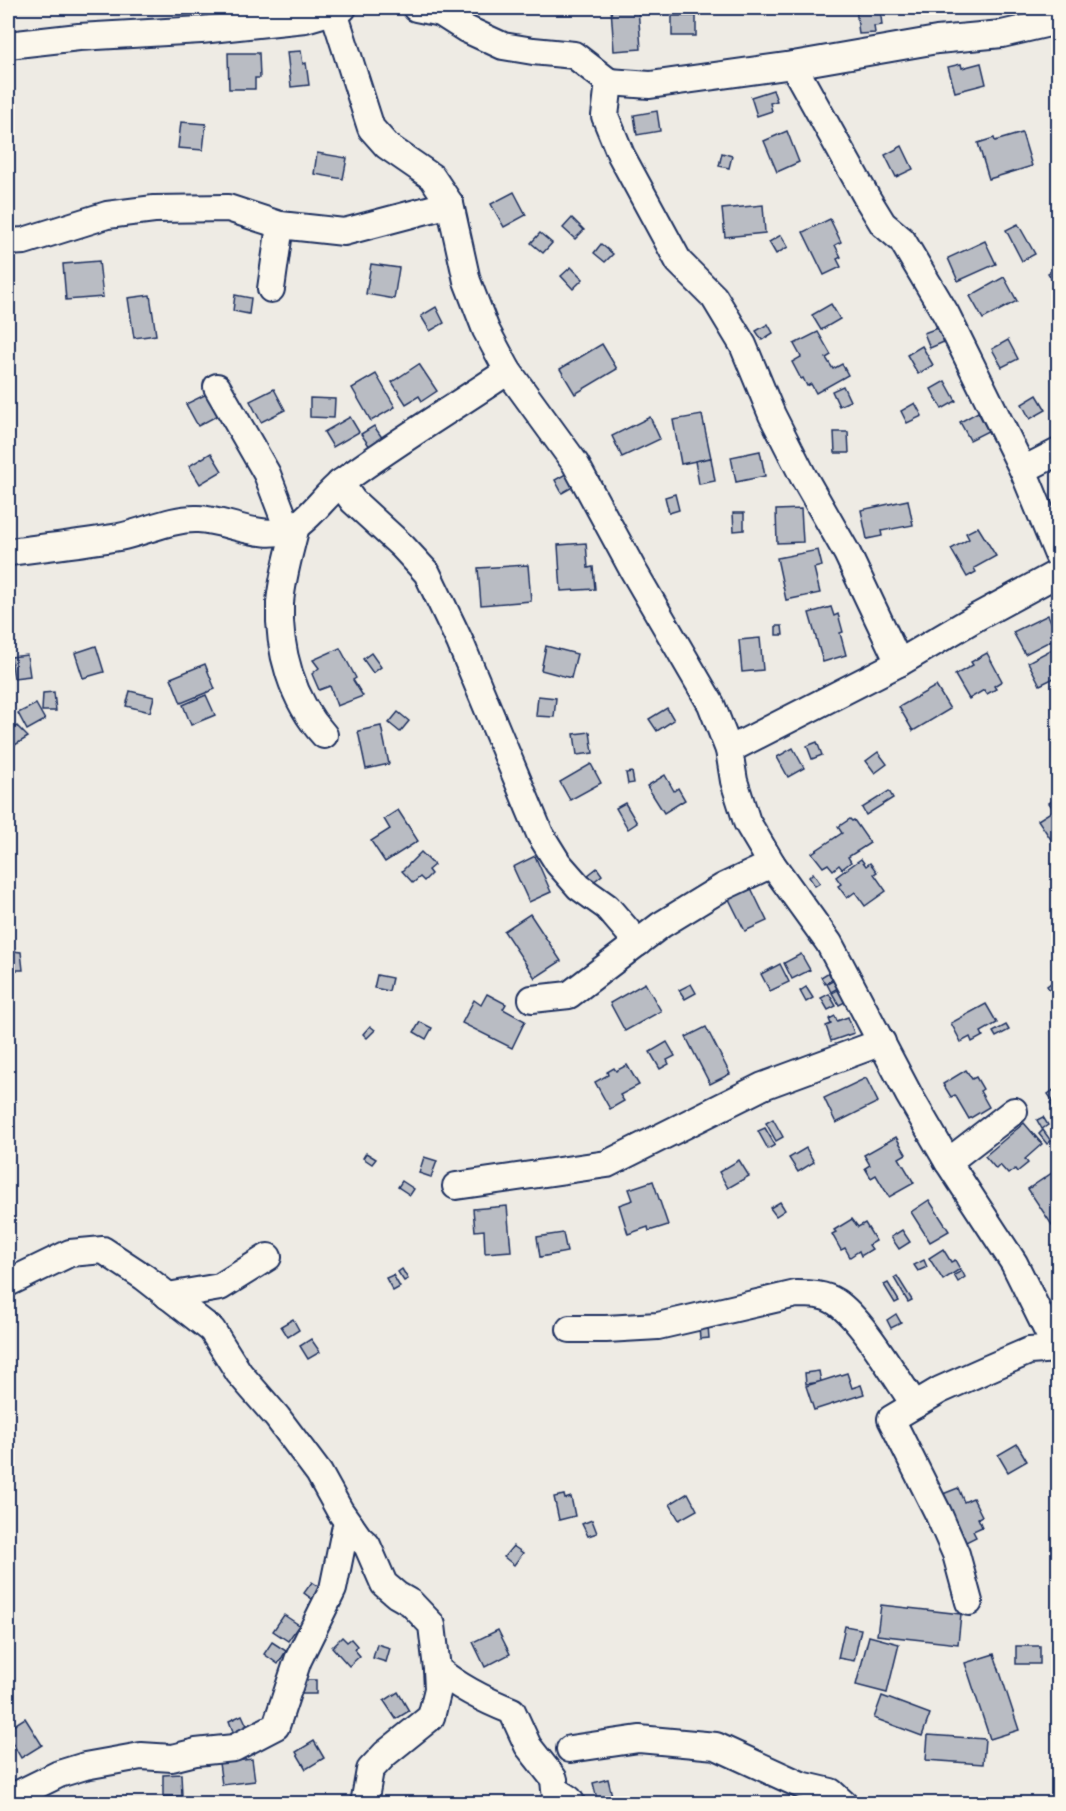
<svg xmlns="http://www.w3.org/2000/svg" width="1066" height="1811" font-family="'Balsamiq Sans',sans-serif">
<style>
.building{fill:#b9bcc3;stroke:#1b2f5e;stroke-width:1.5}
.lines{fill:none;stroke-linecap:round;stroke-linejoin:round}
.minor-casing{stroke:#1b2f5e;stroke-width:30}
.minor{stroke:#fbf7ec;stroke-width:26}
</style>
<rect width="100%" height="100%" fill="#eeebe4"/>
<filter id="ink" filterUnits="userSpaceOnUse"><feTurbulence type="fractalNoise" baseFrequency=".0167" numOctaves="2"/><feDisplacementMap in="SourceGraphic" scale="12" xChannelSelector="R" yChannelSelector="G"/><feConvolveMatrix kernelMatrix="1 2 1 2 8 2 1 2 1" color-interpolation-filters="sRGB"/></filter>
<g filter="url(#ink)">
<g class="building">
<polygon points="611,8 638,8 641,49 614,51"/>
<polygon points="856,8 880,8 882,25 874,26 875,33 859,34"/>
<polygon points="898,8 938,8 938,9 898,12"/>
<rect x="672" y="16" width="24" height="20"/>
<polygon points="301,51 303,64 306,63 309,85 291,87 287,52"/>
<polygon points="228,53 259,53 260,78 255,78 255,89 229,89"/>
<polygon points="981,63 986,84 955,92 948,67 961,64 962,68"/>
<polygon points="773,90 777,101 770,103 772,111 757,116 751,97"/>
<polygon points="657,111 660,131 637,135 634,115"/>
<polygon points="181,122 206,124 203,150 178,148"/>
<polygon points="787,131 799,162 777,172 764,141"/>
<polygon points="1022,133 1032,166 989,179 978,143 994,138 995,141"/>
<polygon points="902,146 913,169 896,177 885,155"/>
<polygon points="317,153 347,158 343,179 314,174"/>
<polygon points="722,153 732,156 729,168 719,166"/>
<polygon points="514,192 526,215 504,227 491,204"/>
<polygon points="763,205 765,233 725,237 722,209"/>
<polygon points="572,218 584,230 575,239 563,228"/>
<polygon points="830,219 841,242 835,245 841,257 837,259 841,267 824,275 803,232"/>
<polygon points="1018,224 1035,254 1022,261 1006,230"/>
<polygon points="540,233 552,243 543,253 531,243"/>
<polygon points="781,235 788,247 776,254 769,242"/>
<polygon points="985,241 996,264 958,281 948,258"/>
<polygon points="601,244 613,254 605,262 594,253"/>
<polygon points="99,261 103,297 66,300 63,264"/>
<polygon points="371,264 399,268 394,299 366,294"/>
<polygon points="571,267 583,279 573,289 561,276"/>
<polygon points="1058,267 1058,289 1048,273"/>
<polygon points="1004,277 1017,301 983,319 970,296"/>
<polygon points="150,295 156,335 134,338 128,298"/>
<polygon points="235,295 251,298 249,314 233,311"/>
<polygon points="831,304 840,319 821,330 812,315"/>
<polygon points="436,307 444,323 430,331 421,316"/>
<polygon points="768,324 773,333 762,340 756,331"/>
<polygon points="940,327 946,341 930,348 924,333"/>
<polygon points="818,332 831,355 826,358 833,369 842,364 848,375 816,393 811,384 807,386 803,378 801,379 792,362 801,357 794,344"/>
<polygon points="1008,340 1018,359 1002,367 992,349"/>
<polygon points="602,344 617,369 575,394 560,369"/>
<polygon points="922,346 933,365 918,374 907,355"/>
<polygon points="419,364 437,391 422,401 419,396 406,404 392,382"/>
<polygon points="376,374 395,407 371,421 352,388"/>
<polygon points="945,381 956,401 942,409 931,389"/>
<polygon points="843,386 850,401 839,406 832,391"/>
<polygon points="274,389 285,410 261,422 250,401"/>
<polygon points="215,390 226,411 198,426 186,404"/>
<polygon points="1037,395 1046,410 1030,419 1022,404"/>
<polygon points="310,398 335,399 334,418 310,417"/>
<polygon points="915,403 922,416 907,423 901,411"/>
<polygon points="978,412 988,431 970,440 960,422"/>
<polygon points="702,415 711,458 681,464 673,420"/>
<polygon points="350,417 359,432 333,447 324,432"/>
<polygon points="650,417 660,439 622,457 612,436"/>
<polygon points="374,426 383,439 370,447 361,434"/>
<polygon points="834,432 848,432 849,453 835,453"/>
<polygon points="760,451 765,476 736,482 731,457"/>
<polygon points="211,453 222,471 200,484 189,466"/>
<polygon points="711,458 715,481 699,484 695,461"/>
<polygon points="571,471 578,484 562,493 555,480"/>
<polygon points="675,494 679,510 669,513 665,497"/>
<polygon points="908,500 913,525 881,531 882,536 867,539 861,510"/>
<polygon points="801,509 803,542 777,543 776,510"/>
<polygon points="733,513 744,513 744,530 734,531"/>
<polygon points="978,527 996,556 974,568 976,572 967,577 951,549 969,539 966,533"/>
<polygon points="586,543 588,568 593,567 595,589 561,591 558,545"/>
<polygon points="818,550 822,566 814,568 820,593 786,600 777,558"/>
<polygon points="528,565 531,601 481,605 478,568"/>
<polygon points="831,607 834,616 838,614 843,632 840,633 846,655 823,662 809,613"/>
<polygon points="1048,615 1058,637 1025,654 1013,632"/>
<polygon points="776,626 782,626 783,635 776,635"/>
<polygon points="760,638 763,670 742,672 739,640"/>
<polygon points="96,646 104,672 83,678 75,653"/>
<polygon points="546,646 577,654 571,678 541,670"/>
<polygon points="1058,646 1058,676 1040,685 1028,662"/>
<polygon points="340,648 356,678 353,680 363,696 337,706 330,686 319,690 312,674 319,668 313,660"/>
<polygon points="371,653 381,667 373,673 363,659"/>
<polygon points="987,653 1002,681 994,686 996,689 987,694 984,690 969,699 955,675 973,665 971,662"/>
<polygon points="27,655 30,676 14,678 11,657"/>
<polygon points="205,664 215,689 181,703 171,678"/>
<polygon points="936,686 950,709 913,731 899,707"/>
<polygon points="130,691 154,697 150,712 126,706"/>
<polygon points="54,692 56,711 42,711 43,693"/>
<polygon points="206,695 215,715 191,725 183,705"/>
<polygon points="538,696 556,698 554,717 536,716"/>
<polygon points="36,704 45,720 27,730 18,713"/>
<polygon points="667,708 674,720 657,731 649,719"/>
<polygon points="398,712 409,721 400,732 389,723"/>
<polygon points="17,726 28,737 15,745 8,735 8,731"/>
<polygon points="381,726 389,764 366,769 358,731"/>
<polygon points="590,732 593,753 577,755 574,734"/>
<polygon points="817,742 822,755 812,759 807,746"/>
<polygon points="793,748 804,768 788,777 777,757"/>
<polygon points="878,752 887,764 875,773 866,761"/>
<polygon points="591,764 601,783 570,800 560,782"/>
<polygon points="632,772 634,783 628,784 626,773"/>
<polygon points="665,775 674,791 678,788 685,800 664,813 647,786"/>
<polygon points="889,791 893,798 866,815 862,808"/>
<polygon points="1058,797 1058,841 1054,844 1038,820 1054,810 1049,803"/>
<polygon points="625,803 637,823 628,829 616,808"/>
<polygon points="398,810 418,841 385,862 371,841 390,829 384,819"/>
<polygon points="850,819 852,821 854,820 870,843 848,857 851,862 842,869 839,865 833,870 828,864 823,867 812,853 842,833 838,827"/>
<polygon points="421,852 434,865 428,870 431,874 424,881 420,877 413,883 402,871"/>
<polygon points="535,856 551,892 529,902 513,867"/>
<polygon points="861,859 866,866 870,863 877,872 874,874 886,891 865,906 855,892 847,898 838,886 841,884 836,877"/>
<polygon points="597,868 602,875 592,883 587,876"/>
<polygon points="813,873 820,883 815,886 809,877"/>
<polygon points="750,886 767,921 745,931 728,897"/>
<polygon points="530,914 561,961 535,978 504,931"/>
<polygon points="12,951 21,952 23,970 13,970"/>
<polygon points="801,954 810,970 792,979 784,963"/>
<polygon points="780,964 789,982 770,991 761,974"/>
<polygon points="834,969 838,976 825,984 821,977"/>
<polygon points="377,975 392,978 389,991 374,988"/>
<polygon points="838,978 843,985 831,992 827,984"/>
<polygon points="1058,978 1058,1001 1056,1000 1047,986"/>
<polygon points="645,983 661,1011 625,1031 610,1003"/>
<polygon points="691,984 696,993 685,999 679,990"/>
<polygon points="806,987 813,998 806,1002 800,991"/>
<polygon points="843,987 849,1000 839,1005 832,993"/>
<polygon points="487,994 506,1004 503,1009 525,1021 512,1048 462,1023 474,1000 481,1005"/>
<polygon points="829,994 836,1006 828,1010 821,998"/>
<polygon points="986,1004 997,1023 981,1032 983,1036 972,1042 970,1037 961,1042 951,1023"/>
<polygon points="835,1016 837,1021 848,1017 854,1033 831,1041 826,1026 831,1024 829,1019"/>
<polygon points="420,1022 432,1028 426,1039 414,1032"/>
<polygon points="1006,1025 1009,1030 996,1037 993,1032"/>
<polygon points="370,1026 375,1030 367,1038 363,1034"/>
<polygon points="706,1027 730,1074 710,1084 686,1037"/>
<polygon points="667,1042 675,1056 667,1060 669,1064 660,1069 650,1052"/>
<polygon points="627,1065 639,1085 620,1095 624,1101 610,1109 595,1082 608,1075 607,1072 614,1068 616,1071"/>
<polygon points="966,1070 972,1079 976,1077 983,1089 980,1091 989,1107 969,1119 955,1095 951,1097 943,1084"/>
<polygon points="866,1078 878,1102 836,1123 824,1098"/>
<polygon points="1058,1087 1058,1112 1056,1113 1050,1103 1053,1101 1048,1094"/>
<polygon points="1043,1117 1048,1125 1042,1129 1037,1120"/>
<polygon points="773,1119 783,1137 776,1141 766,1123"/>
<polygon points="1024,1123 1042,1144 1025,1159 1028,1163 1017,1172 1015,1169 1008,1174 1000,1165 996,1169 985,1156"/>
<polygon points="765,1128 775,1145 768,1149 758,1131"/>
<polygon points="1043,1130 1051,1141 1047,1144 1039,1134"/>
<polygon points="896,1137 906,1154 899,1158 914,1183 889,1197 876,1175 871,1178 865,1168 870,1165 864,1155"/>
<polygon points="806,1148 814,1162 798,1172 789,1158"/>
<polygon points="366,1153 376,1159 372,1164 363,1158"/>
<polygon points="424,1157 437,1161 431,1177 419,1173"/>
<polygon points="739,1160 749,1176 728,1188 719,1172"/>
<polygon points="1058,1169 1058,1234 1028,1189"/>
<polygon points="402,1181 414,1189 410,1195 398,1187"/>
<polygon points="653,1181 668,1225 649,1231 648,1227 628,1234 619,1205 633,1200 629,1189"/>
<polygon points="929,1200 949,1231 930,1242 911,1212"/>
<polygon points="780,1202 785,1210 776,1216 770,1208"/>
<polygon points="507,1206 511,1251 485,1253 484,1230 475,1231 473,1209"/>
<polygon points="852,1219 858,1227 865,1223 876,1241 869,1245 872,1249 861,1256 859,1251 850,1257 845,1248 841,1250 832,1234 836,1232 834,1230"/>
<polygon points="902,1230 910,1242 899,1249 891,1237"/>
<polygon points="563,1233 567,1252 540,1257 537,1237"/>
<polygon points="943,1249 951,1262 955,1260 960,1269 943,1280 929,1258"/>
<polygon points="924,1260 927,1267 918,1271 914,1265"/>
<polygon points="402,1269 408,1279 404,1281 398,1272"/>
<polygon points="962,1271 965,1277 958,1282 954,1275"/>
<polygon points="393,1275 400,1287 393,1291 386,1278"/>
<polygon points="897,1276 912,1300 908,1302 894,1278"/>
<polygon points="888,1283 899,1301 895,1303 884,1285"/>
<polygon points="896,1314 901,1323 891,1328 887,1320"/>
<polygon points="293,1319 299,1330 288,1337 281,1326"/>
<polygon points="699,1326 708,1326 709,1338 700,1339"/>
<polygon points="311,1339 320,1352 308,1359 300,1346"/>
<polygon points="819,1371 821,1382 806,1384 805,1373"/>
<polygon points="847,1373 852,1388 861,1385 864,1394 814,1410 806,1386"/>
<polygon points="1017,1444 1027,1461 1008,1472 998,1455"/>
<polygon points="958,1488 964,1502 973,1498 982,1516 978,1518 982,1527 973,1531 976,1537 964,1543 943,1494"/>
<polygon points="688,1493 697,1510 679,1520 670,1504"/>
<polygon points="564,1495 565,1499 571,1497 575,1516 559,1520 554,1497"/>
<polygon points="592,1520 597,1533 588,1536 582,1524"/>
<polygon points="513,1546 523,1553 514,1565 504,1557"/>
<polygon points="312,1582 324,1590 316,1602 304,1593"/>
<polygon points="881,1605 961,1614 958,1644 877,1635"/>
<polygon points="284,1615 299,1625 288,1641 273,1631"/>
<polygon points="845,1626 861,1629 854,1661 838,1658"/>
<polygon points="498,1630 510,1654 485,1667 473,1642"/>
<polygon points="869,1636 899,1644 887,1693 856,1685"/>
<polygon points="342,1637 347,1642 351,1639 357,1646 354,1649 360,1656 349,1666 332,1647"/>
<polygon points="272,1642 286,1651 278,1664 264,1654"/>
<polygon points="377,1644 390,1648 386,1662 373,1658"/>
<rect x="1016" y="1646" width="24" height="18"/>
<polygon points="994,1654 1019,1730 990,1739 965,1663"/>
<rect x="302" y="1680" width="14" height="14"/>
<polygon points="398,1692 409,1711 396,1719 384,1701"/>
<polygon points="882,1696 930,1714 922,1736 874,1718"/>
<polygon points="242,1715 248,1728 234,1734 229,1721"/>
<polygon points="25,1718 42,1745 21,1758 8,1735 8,1729"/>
<polygon points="928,1735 985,1739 983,1764 926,1760"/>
<polygon points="314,1741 324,1758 306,1769 296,1752"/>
<polygon points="252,1759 255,1781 222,1785 219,1763"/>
<polygon points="181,1774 182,1796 163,1796 163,1775"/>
<polygon points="608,1779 612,1796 597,1799 593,1783"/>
</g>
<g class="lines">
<g class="minor-casing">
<g id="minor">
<polyline points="416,8 441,13 466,29 503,46 533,51 574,55 609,82 605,116 621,155 679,262 714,297 743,345 772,415 803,476 847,553 899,663 977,617 1058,573"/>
<polyline points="333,9 371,128 387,146 432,177 450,204 467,281 486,330 508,371 575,463 633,570 711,704 729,750 734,781 747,822 772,864 829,943 909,1095 948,1162 1014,1263 1058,1352"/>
<polyline points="8,45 79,37 201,30 305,19 343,8"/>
<polyline points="793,65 937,40 1002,34 1058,21"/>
<polyline points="609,82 650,85 793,65 867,198 883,224 902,240 946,314 1023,470"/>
<polyline points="8,242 24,241 107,215 154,209 228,208 280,225 344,232 450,204"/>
<polyline points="271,289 280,225"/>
<polyline points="217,387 267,474 288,529"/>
<polyline points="1058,452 1023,470 1058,555"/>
<polyline points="340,483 353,501 403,547 427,573 460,642 540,834 558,863 579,887 607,907 638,943"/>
<path d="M296,526C290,551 282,577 280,603C278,650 292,700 324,735"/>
<path d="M11,552C47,547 83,543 119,537C145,532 171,518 198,519C229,520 266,544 296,526C312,516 326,494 342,482C395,443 453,408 508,371"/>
<polyline points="729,750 899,663"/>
<polyline points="532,999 569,995 661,925 723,887 772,864"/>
<polyline points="948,1162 1014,1111"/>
<polyline points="456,1186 607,1164 763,1086 882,1042"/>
<path d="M8,1283L70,1253L103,1250L144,1277L212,1330L239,1373L277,1417L319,1473L340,1511L359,1538L367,1545L384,1584L397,1595L411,1603L432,1625L437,1669C460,1688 484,1700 512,1711L528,1746L554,1779L555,1790L569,1799L572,1804"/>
<polyline points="168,1296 220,1287 268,1257"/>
<path d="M570,1329H606L658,1326L796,1294C811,1294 824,1294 836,1302C863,1320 895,1377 915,1405"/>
<polyline points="969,1602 956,1554 938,1513 891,1419 940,1390 985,1370 1029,1351 1058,1349"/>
<polyline points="570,1749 639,1739 716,1746 801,1785 831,1792 844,1804"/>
<polyline points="8,1799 59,1774 85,1766 141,1756 172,1758 196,1752 234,1748 276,1726 298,1660 333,1589 345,1530 350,1525"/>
<polyline points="364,1804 370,1770 385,1754 431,1717 438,1689 437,1669"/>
</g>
</g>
<use href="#minor" class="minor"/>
</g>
</g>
<rect width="1066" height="1811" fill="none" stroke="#fbf7ec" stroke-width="30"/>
<rect x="15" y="15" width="1036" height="1781" fill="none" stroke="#1b2f5e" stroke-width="2" filter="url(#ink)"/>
</svg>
